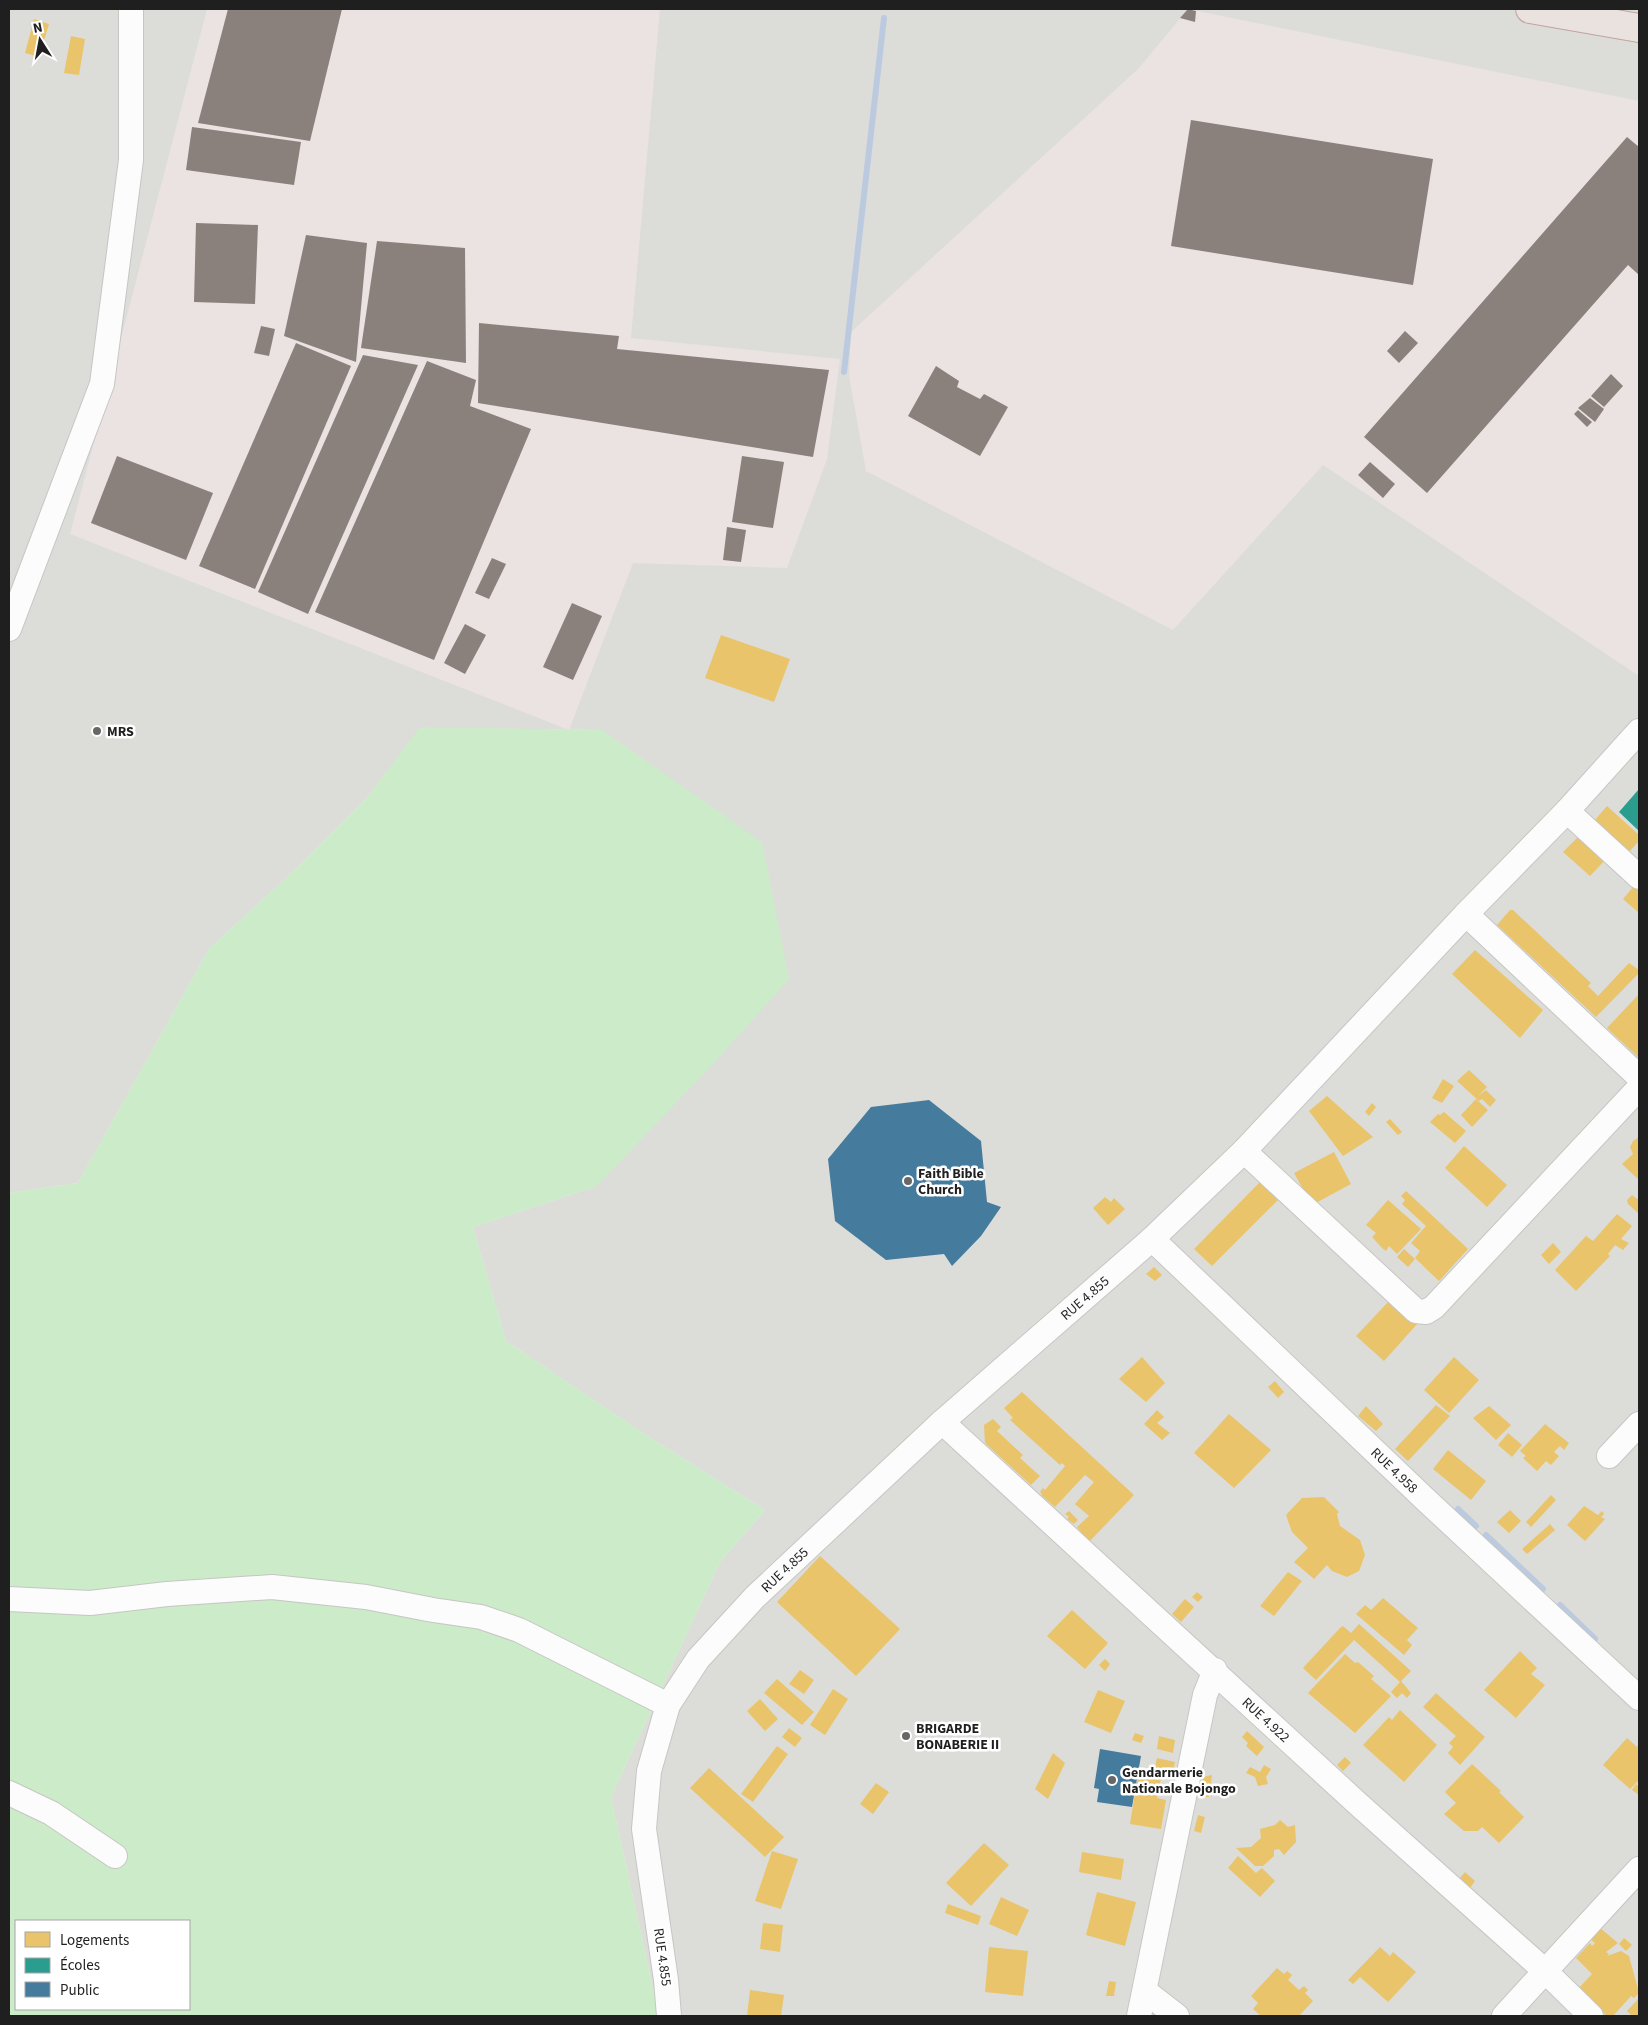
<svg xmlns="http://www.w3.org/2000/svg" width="1648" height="2025" font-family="'Source Sans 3',sans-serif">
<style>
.residential{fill:#dcddd9}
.industrial{fill:#ebe2e2}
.grass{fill:#ccebc8;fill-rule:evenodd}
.homes{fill:#e9c46a}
.schools{fill:#2a9d8f}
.public{fill:#457b9d}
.industry{fill:#8a817c}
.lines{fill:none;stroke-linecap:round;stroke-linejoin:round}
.stream{stroke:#bccae0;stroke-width:6}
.minor-casing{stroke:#c6c6c4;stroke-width:26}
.highway-casing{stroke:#c2a39e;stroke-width:30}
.minor{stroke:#fcfcfc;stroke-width:24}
.highway{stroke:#eae2df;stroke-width:28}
.poi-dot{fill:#676765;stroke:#fff;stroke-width:2}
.labels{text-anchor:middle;stroke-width:5;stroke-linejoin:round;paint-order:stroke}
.poi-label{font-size:14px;font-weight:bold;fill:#1f1f1f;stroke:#fff;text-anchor:start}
.street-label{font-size:14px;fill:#1f1f1f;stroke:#fff}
</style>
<rect width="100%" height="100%" fill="#edeee8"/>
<polygon class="residential" points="9,9 1639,9 1639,2016 659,2016 611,1797 720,1562 765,1510 652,1439 506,1341 473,1227 597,1186 602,730 420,728 367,798 298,867 209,949 78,1183 9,1193"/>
<g class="industrial">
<polygon points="207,9 660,9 631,338 840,359 827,459 787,568 633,563 569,730 70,534"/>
<polygon points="1188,9 1639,101 1639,676 1323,465 1173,630 866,471 849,376 851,332 1138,69"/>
</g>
<path class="grass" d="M420,727L602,730L762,842L789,979L712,1065L597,1186L473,1227L506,1341L652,1439L765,1510L720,1562L611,1797L659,2016H9V1193L78,1183L209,949L298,867L367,798ZM16,1921H189V2009H16Z"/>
<g class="homes">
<polygon points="34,19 49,24 39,57 25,53"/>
<polygon points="71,36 85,39 79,75 64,73"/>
<polygon points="721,635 790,659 774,702 705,678"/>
<polygon points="1607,806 1639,835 1639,841 1629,852 1594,821"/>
<polygon points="1579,836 1605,860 1590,876 1563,852"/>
<polygon points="1634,886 1639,891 1639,913 1623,899"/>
<polygon points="1510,910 1513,910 1591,983 1588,986 1598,996 1629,963 1639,970 1639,973 1596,1017 1497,925"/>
<polygon points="1475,950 1543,1010 1520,1038 1452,974"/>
<polygon points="1639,994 1639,1058 1607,1028"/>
<polygon points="1469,1070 1487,1087 1478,1096 1486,1090 1496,1100 1490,1107 1482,1099 1479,1101 1457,1081"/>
<polygon points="1443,1079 1454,1086 1442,1103 1432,1098"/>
<polygon points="1327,1096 1373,1137 1343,1156 1309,1111"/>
<polygon points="1476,1099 1488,1110 1472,1127 1461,1115"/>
<polygon points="1372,1103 1376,1107 1369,1116 1365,1112"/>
<polygon points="1444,1112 1466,1131 1455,1143 1430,1122 1438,1114 1440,1115"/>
<polygon points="1390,1119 1402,1132 1398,1135 1386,1122"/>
<polygon points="1639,1137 1639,1180 1622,1164 1633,1154 1630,1147 1633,1141"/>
<polygon points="1464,1146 1507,1185 1487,1207 1445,1168"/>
<polygon points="1334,1152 1351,1184 1312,1205 1294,1173"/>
<polygon points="1264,1178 1282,1196 1212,1266 1194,1249"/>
<polygon points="1406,1191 1468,1249 1439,1281 1415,1258 1420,1251 1411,1243 1426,1226 1402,1204 1405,1200 1401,1196"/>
<polygon points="1632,1195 1637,1199 1639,1197 1639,1214 1628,1204 1627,1200"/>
<polygon points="1105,1197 1111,1202 1114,1198 1125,1209 1108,1225 1093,1208"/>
<polygon points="1388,1200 1421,1229 1397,1254 1389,1246 1386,1251 1382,1248 1372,1237 1376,1233 1366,1225"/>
<polygon points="1617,1214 1632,1226 1621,1239 1629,1243 1623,1250 1615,1245 1608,1254 1610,1256 1576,1291 1555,1270 1586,1236 1593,1241"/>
<polygon points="1553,1243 1561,1252 1549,1264 1541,1255"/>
<polygon points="1404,1249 1415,1259 1408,1267 1397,1257"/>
<polygon points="1154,1267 1162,1275 1155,1281 1146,1274"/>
<polygon points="1391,1299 1418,1323 1384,1361 1356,1336"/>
<polygon points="1142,1357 1165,1383 1146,1402 1119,1379"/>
<polygon points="1454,1357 1479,1380 1449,1413 1424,1390"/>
<polygon points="1275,1381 1284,1392 1278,1398 1268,1387"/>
<polygon points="1022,1392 1134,1495 1089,1542 1077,1527 1089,1516 1075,1504 1094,1482 1085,1475 1055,1507 1041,1495 1042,1494 1040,1492 1043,1488 1045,1490 1065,1466 1062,1463 1060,1465 1010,1420 1013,1418 1004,1408"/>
<polygon points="1436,1405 1450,1416 1408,1461 1395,1449"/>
<polygon points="1366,1406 1383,1424 1376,1431 1358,1416"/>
<polygon points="1489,1406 1511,1425 1496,1440 1473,1418"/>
<polygon points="1157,1410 1164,1417 1157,1423 1170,1433 1162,1440 1144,1424"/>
<polygon points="1229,1414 1271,1450 1234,1488 1194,1453"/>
<polygon points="993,1419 1001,1427 997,1431 1023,1455 1020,1458 1040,1476 1031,1485 985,1443 984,1425"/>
<polygon points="1545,1424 1569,1443 1564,1450 1560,1446 1554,1452 1559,1456 1551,1465 1546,1461 1537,1471 1523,1458 1526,1456 1520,1451"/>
<polygon points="1508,1433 1522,1445 1512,1457 1498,1445"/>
<polygon points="1448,1450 1486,1481 1471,1500 1433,1469"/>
<polygon points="1551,1495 1556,1500 1531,1527 1526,1522"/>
<polygon points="1324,1497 1339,1512 1337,1514 1340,1526 1360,1540 1365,1555 1359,1571 1347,1577 1332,1571 1327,1565 1314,1579 1294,1562 1308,1548 1292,1532 1286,1515 1302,1498"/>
<polygon points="1584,1506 1598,1515 1602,1511 1604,1514 1601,1517 1605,1519 1585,1541 1567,1525"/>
<polygon points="1510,1510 1521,1521 1509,1533 1497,1522"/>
<polygon points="1069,1511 1078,1520 1074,1524 1067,1519 1069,1517 1065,1514"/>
<polygon points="1550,1524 1555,1530 1527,1554 1522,1549"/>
<polygon points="820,1556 900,1629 856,1676 777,1602"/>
<polygon points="1288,1572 1302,1581 1274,1616 1260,1606"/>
<polygon points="1197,1592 1203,1597 1198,1602 1192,1597"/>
<polygon points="1383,1598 1418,1628 1407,1640 1412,1645 1404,1655 1356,1614 1365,1605 1371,1610"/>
<polygon points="1185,1599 1194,1607 1181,1622 1172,1614"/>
<polygon points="1072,1610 1108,1643 1085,1669 1047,1636"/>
<polygon points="1359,1624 1411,1671 1401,1681 1411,1693 1407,1698 1402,1693 1397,1698 1391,1692 1400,1682 1354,1640 1316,1680 1303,1668 1340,1628 1343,1626 1351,1633"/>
<polygon points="1520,1651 1537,1668 1531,1674 1545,1685 1516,1718 1484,1690"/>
<polygon points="1345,1654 1355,1663 1358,1662 1374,1676 1371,1679 1391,1696 1355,1733 1308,1693"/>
<polygon points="1105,1659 1110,1664 1105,1671 1099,1665"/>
<polygon points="800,1670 814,1680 804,1694 789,1684"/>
<polygon points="777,1679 814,1712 802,1725 764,1693"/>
<polygon points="833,1689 848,1699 825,1735 810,1725"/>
<polygon points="1098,1690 1125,1701 1111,1733 1084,1722"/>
<polygon points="1436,1693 1485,1737 1460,1765 1448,1753 1453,1747 1449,1743 1456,1736 1423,1707"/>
<polygon points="760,1699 778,1719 765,1731 747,1711"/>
<polygon points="1400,1710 1437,1745 1404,1782 1363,1745 1389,1717 1392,1720"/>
<polygon points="789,1728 802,1738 795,1747 782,1737"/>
<polygon points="1247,1731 1264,1747 1257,1756 1246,1746 1248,1743 1242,1737"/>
<polygon points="1135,1733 1144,1736 1141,1743 1132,1740"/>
<polygon points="1159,1736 1175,1740 1173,1753 1157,1749"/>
<polygon points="1627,1738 1637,1747 1639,1744 1639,1780 1630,1789 1603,1765"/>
<polygon points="777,1746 788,1754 753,1802 741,1794"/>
<polygon points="1053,1753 1065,1763 1048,1799 1035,1789"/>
<polygon points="1345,1757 1351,1763 1343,1771 1337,1765"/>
<polygon points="1157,1758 1175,1762 1172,1776 1162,1774 1157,1798 1166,1800 1161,1829 1130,1824 1139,1769 1154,1771"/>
<polygon points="1472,1764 1501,1791 1499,1792 1524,1817 1499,1843 1482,1827 1478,1831 1464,1831 1444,1814 1456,1803 1445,1792"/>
<polygon points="1264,1765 1271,1769 1266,1777 1268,1784 1258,1786 1255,1777 1246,1773 1250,1767 1260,1772"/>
<polygon points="709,1768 784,1837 765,1857 690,1788"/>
<polygon points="1212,1775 1209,1797 1200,1797 1203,1777"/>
<polygon points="876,1783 889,1792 873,1814 860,1804"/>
<polygon points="1636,1784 1639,1787 1639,1795 1632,1790"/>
<polygon points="1198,1815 1205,1817 1201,1833 1194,1831"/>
<polygon points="1280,1820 1288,1827 1295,1825 1296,1842 1284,1855 1279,1849 1274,1850 1274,1856 1263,1866 1255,1866 1236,1848 1251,1847 1261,1838 1260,1829 1275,1825"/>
<polygon points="984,1843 1009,1865 971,1906 946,1883"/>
<polygon points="772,1851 798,1859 781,1909 755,1901"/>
<polygon points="1082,1852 1124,1859 1121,1880 1079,1872"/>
<polygon points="1238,1856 1256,1873 1262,1868 1275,1881 1260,1897 1228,1868"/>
<polygon points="1465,1872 1475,1881 1470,1888 1459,1879"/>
<polygon points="1097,1892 1136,1902 1125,1946 1086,1935"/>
<polygon points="1001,1897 1029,1910 1017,1936 989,1924"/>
<polygon points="948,1904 981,1916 978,1925 945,1913"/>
<polygon points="763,1923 783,1925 780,1952 760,1949"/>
<polygon points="1599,1927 1618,1943 1606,1952 1609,1954 1607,1956 1621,1951 1629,1956 1638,1989 1639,1987 1639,1993 1634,1998 1631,1996 1613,2016 1607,2016 1578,1989 1592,1974 1576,1958 1590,1943 1592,1946 1595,1943 1589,1938"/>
<polygon points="1624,1938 1632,1945 1626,1951 1619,1944"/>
<polygon points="989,1947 1028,1951 1023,1996 985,1992"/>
<polygon points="1380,1947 1390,1956 1393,1952 1416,1972 1388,2002 1360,1977 1353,1984 1348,1980"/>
<polygon points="1277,1968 1284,1974 1287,1971 1292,1975 1288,1980 1299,1990 1304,1986 1308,1990 1305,1993 1313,2001 1299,2016 1261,2016 1253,2009 1258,2003 1251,1996"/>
<polygon points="1109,1981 1116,1982 1114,1996 1106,1996"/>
<polygon points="750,1990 784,1995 781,2016 747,2016"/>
<polygon points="1639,1998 1639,2016 1632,2016 1627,2011"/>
</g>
<polygon class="schools" points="1639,789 1639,831 1619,812"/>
<g class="public">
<polygon points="929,1100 981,1141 987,1202 1001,1207 981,1236 952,1266 944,1254 886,1260 835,1221 828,1159 871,1107"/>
<polygon points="1100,1749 1141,1756 1132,1807 1097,1802 1099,1789 1094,1788"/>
</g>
<g class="industry">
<polygon points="228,9 342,9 310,141 198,123"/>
<polygon points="1188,9 1196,11 1195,22 1180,18"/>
<polygon points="1191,120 1433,159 1413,285 1171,246"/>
<polygon points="192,127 301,142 294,185 186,170"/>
<polygon points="1627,137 1639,147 1639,275 1628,265 1427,493 1364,437"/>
<polygon points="196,223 258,225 255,304 194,302"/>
<polygon points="306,235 367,243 356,362 284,336"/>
<polygon points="377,241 465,248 466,363 361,348"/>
<polygon points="479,323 619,336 617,349 829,370 813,457 478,403"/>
<polygon points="261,326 275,329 269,356 254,353"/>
<polygon points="1405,331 1418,343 1399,363 1387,351"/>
<polygon points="296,343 351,366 255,589 199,566"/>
<polygon points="363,355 418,365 308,614 258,592"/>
<polygon points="427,361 476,380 470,406 531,429 434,660 315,612"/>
<polygon points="936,366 959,381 957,387 980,399 984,394 1008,407 980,456 908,416"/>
<polygon points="1611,374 1623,386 1604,407 1591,396"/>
<polygon points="1590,398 1604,409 1595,422 1578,408"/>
<polygon points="1578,410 1592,422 1587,427 1574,414"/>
<polygon points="117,456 213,493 186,560 91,523"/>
<polygon points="742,456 784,462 773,528 732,522"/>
<polygon points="1370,462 1395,484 1383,498 1358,475"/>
<polygon points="727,527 746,530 741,562 723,560"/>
<polygon points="492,558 506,564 489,599 475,593"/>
<polygon points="572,603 602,616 573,680 543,667"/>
<polygon points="465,624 486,635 465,674 444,663"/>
</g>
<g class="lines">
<g class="stream">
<polyline points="844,372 884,18"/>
<polyline points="1458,1509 1476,1526"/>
<polyline points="1486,1535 1543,1589"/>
<polyline points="1560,1605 1595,1639"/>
</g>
<g class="minor-casing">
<g id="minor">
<polyline points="9,629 102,384 131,160 131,9"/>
<polyline points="1567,811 1639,877"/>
<polyline points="1466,914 1639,1077"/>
<polyline points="1244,1151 1416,1311 1426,1312 1434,1307 1639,1088"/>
<path id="s1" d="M1152,1239L1427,1501L1639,1698"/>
<path id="s2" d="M942,1422L1357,1803L1545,1971L1591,2016"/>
<polyline points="1609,1456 1639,1424"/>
<polyline points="9,1599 90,1603 167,1594 272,1587 366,1597 433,1610 481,1617 519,1630 668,1705"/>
<polyline points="9,1793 51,1813 115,1856"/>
<polyline points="1146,1992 1177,2016"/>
<path id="s3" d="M669,2016L666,1980L644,1829L649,1771L668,1705L698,1659L755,1597L942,1422L1152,1239L1244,1151L1466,914L1567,811L1639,731"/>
<polyline points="1139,2016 1205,1695 1215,1670"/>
<polyline points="1504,2016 1639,1869"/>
</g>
</g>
<g class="highway-casing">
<polyline id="highway" points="1530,9 1639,28"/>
</g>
<use href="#minor" class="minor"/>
<use href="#highway" class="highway"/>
</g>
<g class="poi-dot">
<circle cx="97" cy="731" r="5"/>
<circle cx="908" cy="1181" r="5"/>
<circle cx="906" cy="1736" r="5"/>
<circle cx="1112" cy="1780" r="5"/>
</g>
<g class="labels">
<g class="poi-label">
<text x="107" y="736">MRS</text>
<text x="918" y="1178">Faith Bible<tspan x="918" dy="16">Church</tspan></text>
<text x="916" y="1733">BRIGARDE<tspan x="916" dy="16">BONABERIE II</tspan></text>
<text x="1122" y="1777">Gendarmerie<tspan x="1122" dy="16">Nationale Bojongo</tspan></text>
</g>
<g class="street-label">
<text dy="5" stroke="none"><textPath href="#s3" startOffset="900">RUE 4.855</textPath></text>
<text dy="5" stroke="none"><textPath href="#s1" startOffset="335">RUE 4.958</textPath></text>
<text dy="5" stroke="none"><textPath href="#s3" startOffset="495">RUE 4.855</textPath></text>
<text dy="5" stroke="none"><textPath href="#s2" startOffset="440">RUE 4.922</textPath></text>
<text transform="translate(663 1957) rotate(82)" y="5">RUE 4.855</text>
</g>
</g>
<rect width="1648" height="2025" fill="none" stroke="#1f1f1f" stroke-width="20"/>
<rect x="15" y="1920" width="175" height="90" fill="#ffffff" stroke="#a5a5a5"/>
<rect x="25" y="1932" width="25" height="15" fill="#e9c46a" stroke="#a5a5a5"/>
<text x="60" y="1945" font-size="15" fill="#1f1f1f">Logements</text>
<rect x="25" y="1958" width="25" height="15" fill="#2a9d8f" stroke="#a5a5a5"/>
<text x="60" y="1970" font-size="15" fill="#1f1f1f">Écoles</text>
<rect x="25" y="1982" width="25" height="15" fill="#457b9d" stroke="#a5a5a5"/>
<text x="60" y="1995" font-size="15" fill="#1f1f1f">Public</text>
<g transform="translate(40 40) rotate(349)" stroke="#ffffff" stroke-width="4" paint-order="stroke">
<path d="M0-4L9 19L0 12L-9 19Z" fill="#1f1f1f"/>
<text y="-8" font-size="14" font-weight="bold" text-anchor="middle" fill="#1f1f1f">N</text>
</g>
</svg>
